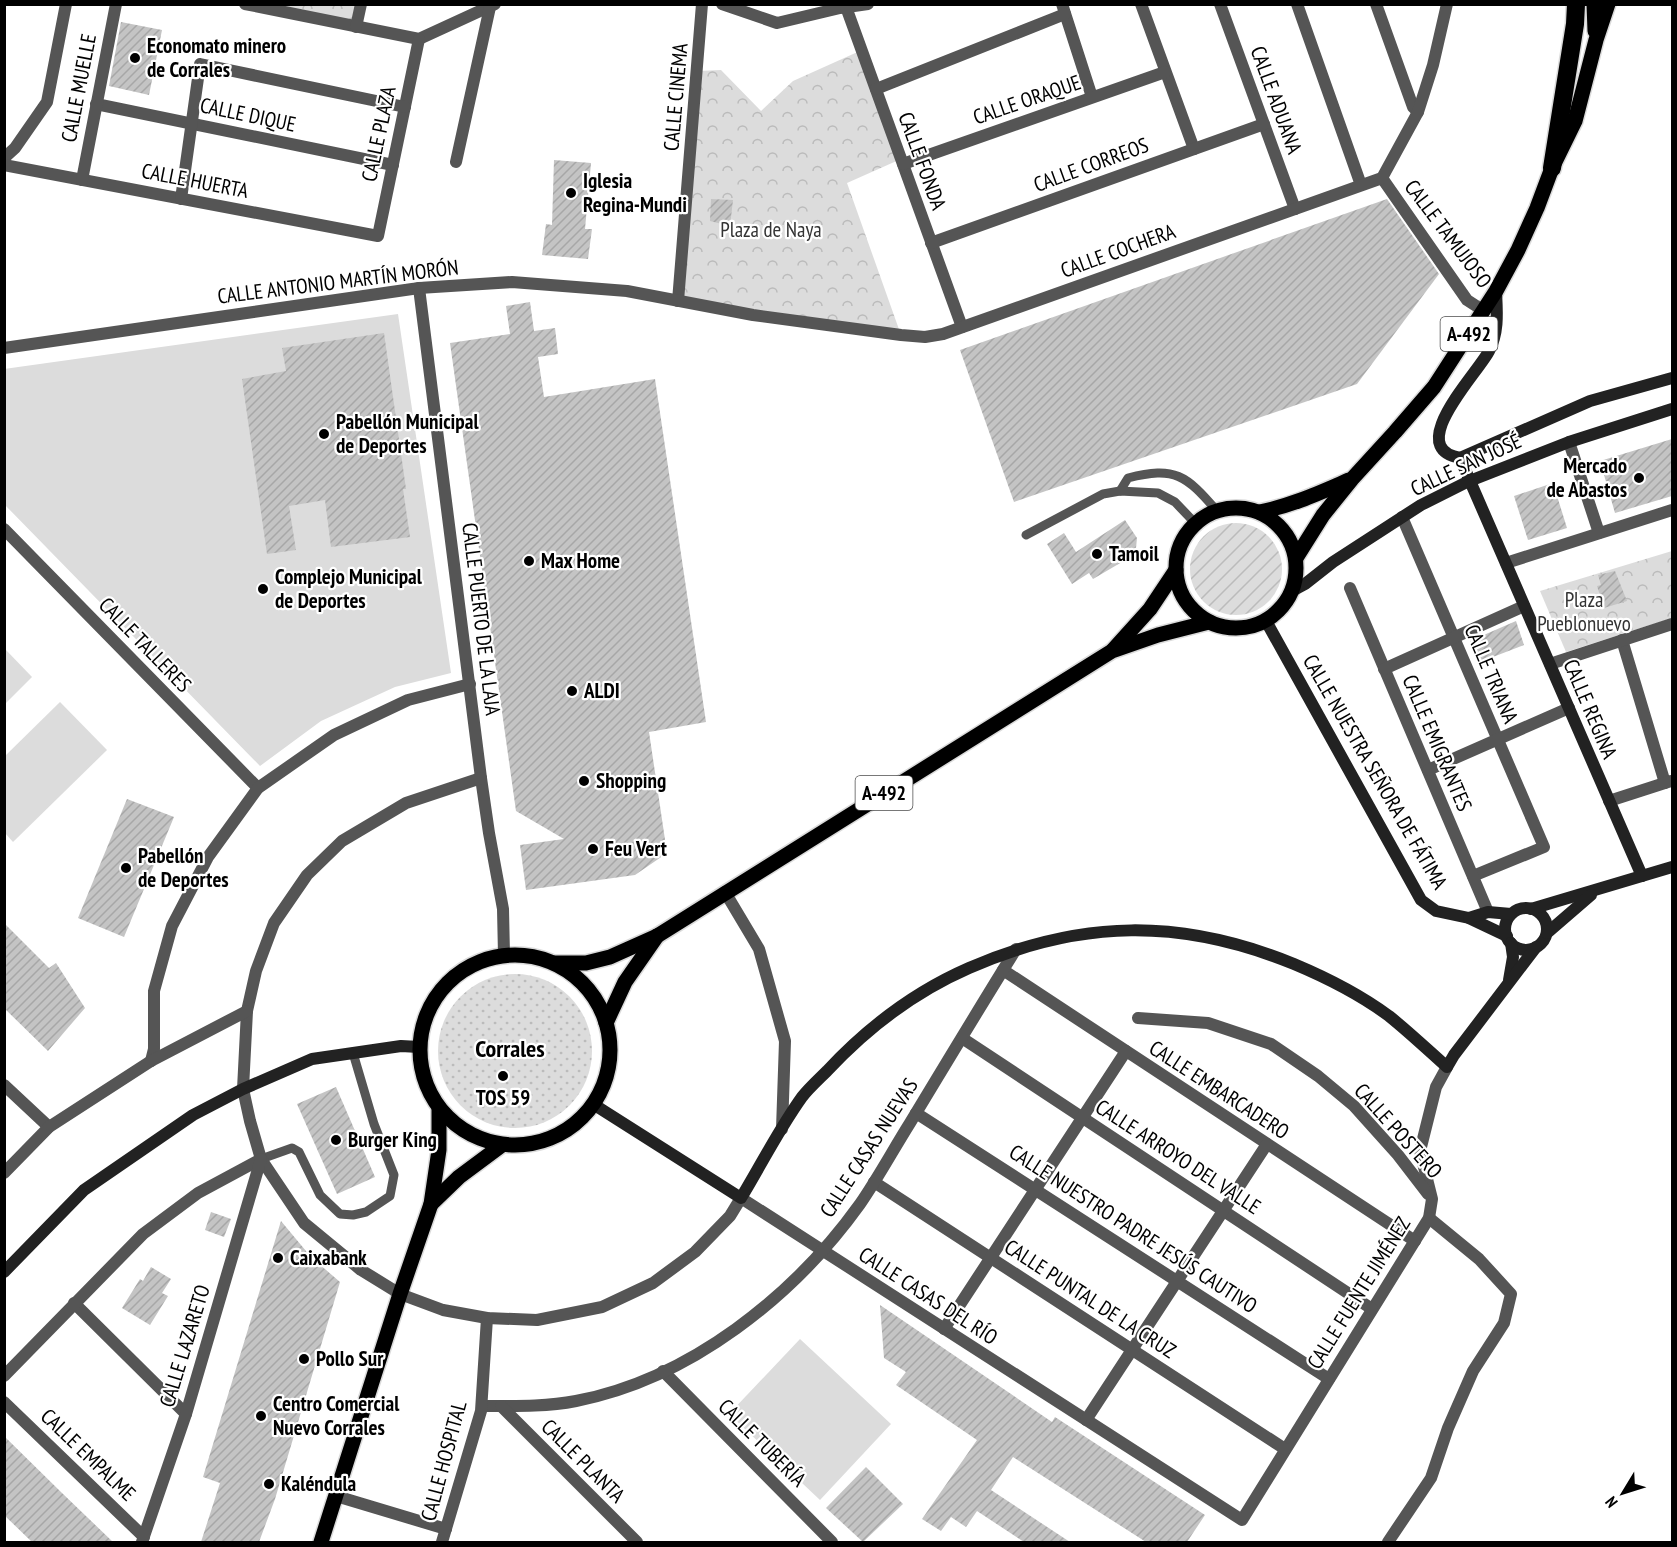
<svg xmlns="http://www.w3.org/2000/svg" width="1677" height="1547" font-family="'PT Sans Narrow',sans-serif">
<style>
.grass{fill:url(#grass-dots)}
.forest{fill:url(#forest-crowns)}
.garden{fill:url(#garden-furrows)}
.pitch{fill:#dcdcdc}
.building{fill:url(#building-hatch)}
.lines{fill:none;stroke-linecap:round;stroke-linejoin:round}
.primary-casing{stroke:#dbdbdb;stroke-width:18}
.highway-casing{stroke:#dbdbdb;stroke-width:21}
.lane{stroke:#555;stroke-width:9}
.street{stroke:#555;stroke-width:12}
.secondary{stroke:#222;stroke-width:12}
.primary{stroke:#000;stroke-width:15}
.highway{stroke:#000;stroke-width:18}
.poi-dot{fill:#000;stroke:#fff;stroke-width:2}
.labels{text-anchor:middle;stroke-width:4.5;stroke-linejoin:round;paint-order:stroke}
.shield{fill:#fff;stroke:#4c4c4c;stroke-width:1.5}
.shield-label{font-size:20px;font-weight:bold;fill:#000}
.poi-label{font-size:21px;font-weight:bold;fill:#000;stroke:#fff;text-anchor:start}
.street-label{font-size:21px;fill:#000;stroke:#fff}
.park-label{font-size:21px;fill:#333;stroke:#fff}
.quarter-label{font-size:24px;font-weight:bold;fill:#000;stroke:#fff}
</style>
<defs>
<pattern id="grass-dots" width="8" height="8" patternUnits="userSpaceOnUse" patternTransform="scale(1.5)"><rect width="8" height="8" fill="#dcdcdc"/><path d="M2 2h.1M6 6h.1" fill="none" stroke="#bbb" stroke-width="1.8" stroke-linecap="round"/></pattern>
<pattern id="forest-crowns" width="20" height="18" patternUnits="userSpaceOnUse" patternTransform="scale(1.5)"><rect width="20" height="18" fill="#dcdcdc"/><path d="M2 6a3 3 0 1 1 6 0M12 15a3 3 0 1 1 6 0" fill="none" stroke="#bbb"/></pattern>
<pattern id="garden-furrows" width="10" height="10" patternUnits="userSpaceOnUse" patternTransform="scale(1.5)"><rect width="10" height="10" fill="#dcdcdc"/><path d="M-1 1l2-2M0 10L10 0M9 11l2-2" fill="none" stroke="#bbb"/></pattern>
<pattern id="building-hatch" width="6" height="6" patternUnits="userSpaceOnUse" patternTransform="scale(1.5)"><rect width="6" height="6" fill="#c4c4c4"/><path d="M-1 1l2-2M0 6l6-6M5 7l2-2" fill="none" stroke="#a7a7a7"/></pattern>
</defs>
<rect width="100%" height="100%" fill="#fff"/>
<circle class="grass" cx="515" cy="1051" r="77"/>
<g class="forest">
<polygon points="267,4 361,5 356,27"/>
<polygon points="862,50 901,159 847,183 901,335 678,301 698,71 721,70 761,111 793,81"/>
<polygon points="1672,551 1672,618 1566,652 1540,591"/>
</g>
<circle class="garden" cx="1236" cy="569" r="46"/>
<g class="pitch">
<polygon points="398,314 451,673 395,687 321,721 260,766 5,505 4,369"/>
<polygon points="5,649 32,677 5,704"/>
<polygon points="60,702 107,750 13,842 5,833 5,756"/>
<polygon points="800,1339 891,1424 820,1500 729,1414"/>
</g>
<g class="building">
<polygon points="121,22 162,30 149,95 109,86"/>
<polygon points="554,160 591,163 585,229 592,229 588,259 542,255 546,224 552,225"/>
<polygon points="711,199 733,200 730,226 710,221"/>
<polygon points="1387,199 1439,274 1357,384 1014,502 960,350"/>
<polygon points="530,302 534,331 555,328 558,354 538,357 544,397 655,379 706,722 649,732 667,853 635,875 526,890 520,845 564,839 516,811 450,343 510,334 506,306"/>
<polygon points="384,333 406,489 403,489 410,537 331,547 325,500 289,506 296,550 267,554 242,379 286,371 282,348"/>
<polygon points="1672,439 1672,496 1615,513 1600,461"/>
<polygon points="1553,483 1567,528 1528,540 1514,496"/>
<polygon points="1125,520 1137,538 1136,548 1127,559 1093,579 1089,573 1072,584 1047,544 1064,533 1076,552"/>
<polygon points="1615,571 1627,601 1604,608 1597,586 1601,585 1598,575"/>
<polygon points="1516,621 1524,645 1480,662 1470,641"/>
<polygon points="127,799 174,817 124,937 78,918"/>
<polygon points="4,923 49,968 56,963 85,1008 48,1051 4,1008"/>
<polygon points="336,1087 375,1177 337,1194 297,1104"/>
<polygon points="211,1212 231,1219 224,1237 205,1230"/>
<polygon points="281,1221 311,1257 340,1282 275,1499 259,1542 201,1542 220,1483 203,1477"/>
<polygon points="151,1267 171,1279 162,1293 168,1296 150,1325 122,1308 140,1279 143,1281"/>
<polygon points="880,1305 1052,1422 1055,1417 1205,1515 1187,1542 1146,1542 1013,1457 991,1490 1070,1542 1024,1542 977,1511 966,1527 951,1517 941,1531 922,1519 977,1440 896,1385 906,1372 884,1358"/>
<polygon points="4,1436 62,1493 113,1542 32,1542 4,1515"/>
<polygon points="866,1467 903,1504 863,1542 826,1508"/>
</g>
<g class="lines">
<g class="primary-casing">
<g id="primary">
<polyline points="1594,4 1595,31"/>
<circle cx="1236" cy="568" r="60"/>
<path d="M1259,512C1291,506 1319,493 1349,480"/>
<polyline points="1296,558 1323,515 1352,479 1395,432 1434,387 1496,291 1518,250 1537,208 1552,168 1575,121 1596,40 1608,4"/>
<polyline points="1113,650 1150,609 1176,570"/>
<circle cx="515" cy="1050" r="95"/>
<polyline points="554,963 586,963 610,957 657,936 1112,651 1158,635 1209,622"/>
<polyline points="606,1023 625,982 657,936"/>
<polyline points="431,1204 459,1177 502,1145"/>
<polyline points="321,1542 400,1294 431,1204 439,1150 439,1109"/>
</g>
</g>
<g class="highway-casing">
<polyline id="highway" points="1552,168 1575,24 1576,4"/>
</g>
<g class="lane">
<path d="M1120,491L1128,478C1175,466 1186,475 1217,511"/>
<polyline points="1026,535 1103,494 1120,491 1158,493 1175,502 1195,523"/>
<polyline points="261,1159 292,1148 299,1152 320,1195 340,1214 353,1215 366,1212 390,1196 394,1175 374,1124 353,1053"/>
</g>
<g class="street">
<polyline points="245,4 419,39 495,4"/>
<polyline points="722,4 777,23 840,8 868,4"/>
<polyline points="1062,4 1092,97"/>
<polyline points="1141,4 1194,149"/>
<polyline points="1220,4 1295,209"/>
<polyline points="1297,4 1361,185"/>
<polyline points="1376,4 1413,107 1418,112"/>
<polyline points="846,7 962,327"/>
<polyline points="356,27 361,4"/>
<polyline points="876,89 1065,14"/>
<polyline points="96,104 393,165"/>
<polyline points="4,158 15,148 47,102 66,4"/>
<polyline points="456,162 490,7"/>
<polyline points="903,164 1165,72"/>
<polyline points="4,165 378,236 419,39"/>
<polyline points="1382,178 1467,300 1484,311"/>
<polyline points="82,180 116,4"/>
<polyline points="181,199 200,64 405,107"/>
<polyline points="931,243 1264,124"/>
<polyline points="419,288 481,778 489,833 503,909 504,955"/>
<polyline points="678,301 702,4"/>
<polyline points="4,348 419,288 512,282 627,291 753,315 901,335 925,337 943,334 1382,178 1418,112 1433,65 1447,4"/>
<polyline points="1569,442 1599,533"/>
<polyline points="1402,517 1544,847 1473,876"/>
<polyline points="4,529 258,788"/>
<polyline points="1506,563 1672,510"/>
<polyline points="1350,588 1488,912"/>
<polyline points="1622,640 1665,783"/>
<polyline points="1550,664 1672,624"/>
<polyline points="1384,669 1524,606"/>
<polyline points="1428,770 1569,708"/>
<polyline points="481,778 406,803 342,841 307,875 274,923 256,971 247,1011 243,1089 250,1121 261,1159 304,1223 361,1270 400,1294 443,1310 487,1318 537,1320 602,1307 653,1283 695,1252 730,1216 741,1198 1242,1520 1429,1218 1432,1199 1420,1151 1436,1087 1447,1067"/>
<polyline points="1609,801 1671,781"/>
<polyline points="725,892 759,949 785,1041 782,1129"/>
<polyline points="1003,970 1415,1241"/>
<polyline points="1138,1018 1208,1023 1271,1044 1318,1076 1354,1106 1398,1155 1428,1194"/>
<polyline points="962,1038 1372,1309"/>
<polyline points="151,1061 154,1049 154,991 172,926 208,857 258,788 334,735 408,700 470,684"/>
<polyline points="4,1085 49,1127"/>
<polyline points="916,1113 1329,1379"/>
<polyline points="4,1173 49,1127 151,1061 247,1011"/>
<polyline points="874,1182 1285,1449"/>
<polyline points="74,1303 186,1414"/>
<polyline points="944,1329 1126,1051"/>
<polyline points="663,1371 832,1542"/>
<polyline points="4,1376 143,1234 198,1193 261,1159"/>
<polyline points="4,1402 144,1537"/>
<path d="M482,1406C513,1406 545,1407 576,1401C690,1379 794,1296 860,1204C878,1178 893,1150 910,1123C945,1065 980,1007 1016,949"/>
<polyline points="501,1406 637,1542"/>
<polyline points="1086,1420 1267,1144"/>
<polyline points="336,1496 446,1529"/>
<polyline points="142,1542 186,1414 261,1159"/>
<polyline points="442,1542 481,1411 487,1318"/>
<polyline points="1388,1542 1431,1478 1448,1428 1473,1371 1504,1323 1511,1294 1479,1259 1429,1218"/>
</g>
<g class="secondary">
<polyline points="1460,458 1642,876"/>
<polyline points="1460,458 1590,401 1672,378"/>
<path d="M1460,458C1403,448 1478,373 1489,351C1499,332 1497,312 1496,291"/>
<polyline points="1292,591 1305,584 1333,562 1421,505 1467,482 1569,442 1672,409"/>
<polyline points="1266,621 1421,900 1436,911 1469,918 1507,936"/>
<circle cx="1526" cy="929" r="21"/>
<polyline points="1531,909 1672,867"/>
<polyline points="1469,918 1488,912 1511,914"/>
<polyline points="1547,933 1591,895"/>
<polyline points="1509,980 1513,957 1511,943"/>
<path d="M593,1104L741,1198C761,1165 779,1129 802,1097C809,1088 819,1079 827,1071C868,1027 914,992 969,968C1081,919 1181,918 1294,964C1325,977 1362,996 1389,1016C1409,1032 1428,1050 1447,1067L1454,1055L1536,947"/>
<polyline points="4,1272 84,1190 193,1115 243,1089 312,1059 401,1046 419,1047"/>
</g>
<use href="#primary" class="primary"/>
<use href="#highway" class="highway"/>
</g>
<g class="poi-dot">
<circle cx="135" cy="58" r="6"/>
<circle cx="571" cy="193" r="6"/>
<circle cx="324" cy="434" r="6"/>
<circle cx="1639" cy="478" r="6"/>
<circle cx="1097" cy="554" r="6"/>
<circle cx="529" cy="561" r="6"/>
<circle cx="263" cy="589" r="6"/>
<circle cx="572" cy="691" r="6"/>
<circle cx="584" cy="781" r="6"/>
<circle cx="593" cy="849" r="6"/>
<circle cx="126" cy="868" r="6"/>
<circle cx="503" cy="1076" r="6"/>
<circle cx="336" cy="1140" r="6"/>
<circle cx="278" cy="1258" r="6"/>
<circle cx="304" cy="1359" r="6"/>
<circle cx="261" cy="1416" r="6"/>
<circle cx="269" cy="1484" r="6"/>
</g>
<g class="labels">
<g class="shield">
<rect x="1440.5" y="317" width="57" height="34" rx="4.5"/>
<rect x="855.5" y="776" width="57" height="34" rx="4.5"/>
</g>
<g class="shield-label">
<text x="1469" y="341">A-492</text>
<text x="884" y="800">A-492</text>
</g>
<g class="poi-label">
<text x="147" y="53">Economato minero<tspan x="147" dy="24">de Corrales</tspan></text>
<text x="583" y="188">Iglesia<tspan x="583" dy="24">Regina-Mundi</tspan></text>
<text x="336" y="429">Pabellón Municipal<tspan x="336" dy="24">de Deportes</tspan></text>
<text x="1627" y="473" text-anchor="end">Mercado<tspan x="1627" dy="24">de Abastos</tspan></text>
<text x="1109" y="561">Tamoil</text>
<text x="541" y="568">Max Home</text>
<text x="275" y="584">Complejo Municipal<tspan x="275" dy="24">de Deportes</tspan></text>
<text x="584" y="698">ALDI</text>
<text x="596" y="788">Shopping</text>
<text x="605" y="856">Feu Vert</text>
<text x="138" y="863">Pabellón<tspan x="138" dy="24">de Deportes</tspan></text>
<text x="503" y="1105" text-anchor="middle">TOS 59</text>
<text x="348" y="1147">Burger King</text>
<text x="290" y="1265">Caixabank</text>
<text x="316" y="1366">Pollo Sur</text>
<text x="273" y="1411">Centro Comercial<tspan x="273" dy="24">Nuevo Corrales</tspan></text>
<text x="281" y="1491">Kaléndula</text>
</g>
<g class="street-label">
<text transform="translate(79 88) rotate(-79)" y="7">CALLE MUELLE</text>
<text transform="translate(676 97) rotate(-85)" y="7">CALLE CINEMA</text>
<text transform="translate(1027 100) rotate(-19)" y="7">CALLE ORAQUE</text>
<text transform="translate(1276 100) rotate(70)" y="7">CALLE ADUANA</text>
<text transform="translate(248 115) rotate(12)" y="7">CALLE DIQUE</text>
<text transform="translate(379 134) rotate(-78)" y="7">CALLE PLAZA</text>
<text transform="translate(922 161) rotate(70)" y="7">CALLE FONDA</text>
<text transform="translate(1091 165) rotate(-20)" y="7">CALLE CORREOS</text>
<text transform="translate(195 181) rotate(11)" y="7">CALLE HUERTA</text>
<text transform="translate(1448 234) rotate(53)" y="7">CALLE TAMUJOSO</text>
<text transform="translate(1118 251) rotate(-20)" y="7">CALLE COCHERA</text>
<text transform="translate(338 282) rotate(-7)" y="7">CALLE ANTONIO MARTÍN MORÓN</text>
<text transform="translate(1466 465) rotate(-25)" y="7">CALLE SAN JOSÉ</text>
<text transform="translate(481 619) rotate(83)" y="7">CALLE PUERTO DE LA LAJA</text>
<text transform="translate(145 645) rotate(46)" y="7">CALLE TALLERES</text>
<text transform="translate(1491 674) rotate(67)" y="7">CALLE TRIANA</text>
<text transform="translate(1590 709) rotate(67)" y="7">CALLE REGINA</text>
<text transform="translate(1437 743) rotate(67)" y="7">CALLE EMIGRANTES</text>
<text transform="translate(1375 772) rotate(60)" y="7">CALLE NUESTRA SEÑORA DE FÁTIMA</text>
<text transform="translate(1219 1090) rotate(33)" y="7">CALLE EMBARCADERO</text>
<text transform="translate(1398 1131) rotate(48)" y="7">CALLE POSTERO</text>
<text transform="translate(869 1148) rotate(-57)" y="7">CALLE CASAS NUEVAS</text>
<text transform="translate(1178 1157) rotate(33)" y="7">CALLE ARROYO DEL VALLE</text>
<text transform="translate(1133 1229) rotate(33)" y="7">CALLE NUESTRO PADRE JESÚS CAUTIVO</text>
<text transform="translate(1359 1293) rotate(-58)" y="7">CALLE FUENTE JIMÉNEZ</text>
<text transform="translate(928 1296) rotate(33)" y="7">CALLE CASAS DEL RÍO</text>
<text transform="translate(1090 1299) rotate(33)" y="7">CALLE PUNTAL DE LA CRUZ</text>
<text transform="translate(185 1346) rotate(-73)" y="7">CALLE LAZARETO</text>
<text transform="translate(762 1443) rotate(45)" y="7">CALLE TUBERÍA</text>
<text transform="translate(88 1455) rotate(44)" y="7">CALLE EMPALME</text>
<text transform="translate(444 1461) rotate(-75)" y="7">CALLE HOSPITAL</text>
<text transform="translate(583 1461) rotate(45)" y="7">CALLE PLANTA</text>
</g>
<g class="park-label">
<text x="771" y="237">Plaza de Naya</text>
<text x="1584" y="607">Plaza<tspan x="1584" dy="24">Pueblonuevo</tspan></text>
</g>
<g class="quarter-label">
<text x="510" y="1057">Corrales</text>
</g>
</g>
<rect width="1677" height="1547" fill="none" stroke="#000000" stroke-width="12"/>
<g transform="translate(1623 1493) rotate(232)" stroke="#ffffff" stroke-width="4.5" paint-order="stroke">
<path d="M0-4.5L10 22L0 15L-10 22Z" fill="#000000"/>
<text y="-9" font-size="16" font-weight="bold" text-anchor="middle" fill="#000000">N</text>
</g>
</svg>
